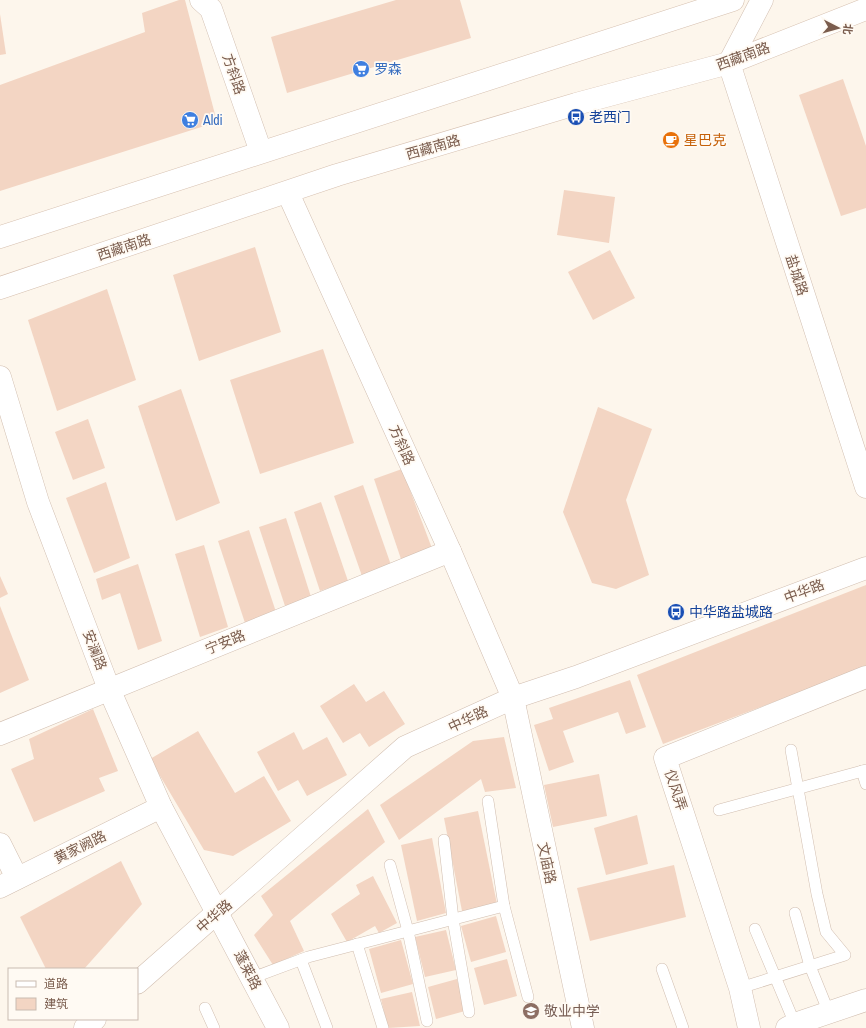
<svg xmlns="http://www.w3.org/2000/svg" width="866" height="1028" font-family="'Archivo Narrow','Noto Sans SC',sans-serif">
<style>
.building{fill:#f3d5c3}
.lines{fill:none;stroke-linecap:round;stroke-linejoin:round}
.service-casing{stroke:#d1beb0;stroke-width:12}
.minor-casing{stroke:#d1beb0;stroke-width:23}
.tertiary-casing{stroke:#d1beb0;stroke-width:23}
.secondary-casing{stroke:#d6c0b0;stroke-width:23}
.service{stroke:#fff;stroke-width:11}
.minor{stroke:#fff;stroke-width:22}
.tertiary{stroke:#fff;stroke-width:22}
.secondary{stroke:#fff;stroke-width:22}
.labels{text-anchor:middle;stroke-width:3.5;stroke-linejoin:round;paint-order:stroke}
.street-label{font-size:14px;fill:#7a5c4d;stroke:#fffaf3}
.shop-label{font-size:14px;fill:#366cbe;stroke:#fffaf3;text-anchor:start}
.transit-label{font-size:14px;fill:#164399;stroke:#fffaf3;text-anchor:start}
.food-label{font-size:14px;fill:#c56008;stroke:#fffaf3;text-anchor:start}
.education-label{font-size:14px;fill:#785e54;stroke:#fffaf3;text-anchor:start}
</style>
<rect width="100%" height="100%" fill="#fdf6ec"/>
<g class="building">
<polygon points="179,0 185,0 217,122 0,191 0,85 145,32 142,13"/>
<polygon points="396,0 460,0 471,38 287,93 271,37"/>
<polygon points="0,14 6,54 0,55"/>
<polygon points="843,79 866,146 866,208 841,216 799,95"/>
<polygon points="564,190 615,197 609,243 557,235"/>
<polygon points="255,247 281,332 199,361 173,275"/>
<polygon points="610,250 635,298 593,320 568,272"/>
<polygon points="107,289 136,380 57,411 28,320"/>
<polygon points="323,349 354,443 260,474 230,380"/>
<polygon points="181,389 220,503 176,521 138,406"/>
<polygon points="598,407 652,429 626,500 649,575 616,589 592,583 563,512"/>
<polygon points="88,419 105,468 73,480 55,432"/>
<polygon points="402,469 433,551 402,562 374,479"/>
<polygon points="106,482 130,558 94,573 66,498"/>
<polygon points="363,485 391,565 362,576 334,496"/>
<polygon points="321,502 348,581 320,591 294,512"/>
<polygon points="286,518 311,597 285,606 259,527"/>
<polygon points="249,530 276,612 245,623 218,541"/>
<polygon points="204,545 228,627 200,637 175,554"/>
<polygon points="138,564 162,641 138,650 120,593 102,600 96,579"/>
<polygon points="0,576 8,594 0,598"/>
<polygon points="866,585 866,667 663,744 637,675"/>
<polygon points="0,606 29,680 0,693"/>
<polygon points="630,680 646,727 626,734 618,712 563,731 574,762 549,771 534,725 553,719 549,708"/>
<polygon points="354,684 366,702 384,691 405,724 369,747 360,733 343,743 320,706"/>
<polygon points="93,709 118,771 99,778 105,791 34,822 11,769 34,759 29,739"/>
<polygon points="198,731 235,793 264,776 291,821 233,856 204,850 150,759"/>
<polygon points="294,732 303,750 327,737 347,775 307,796 298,780 278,791 257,752"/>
<polygon points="504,737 516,788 485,792 481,779 399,840 380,805 473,741"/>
<polygon points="599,774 607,816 553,827 544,785"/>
<polygon points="368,809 385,842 290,921 304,951 273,965 254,935 273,915 261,896"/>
<polygon points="478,811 497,904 462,911 444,818"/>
<polygon points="637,815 648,864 606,875 594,828"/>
<polygon points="432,838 446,913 417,921 401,845"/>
<polygon points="121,861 142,904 84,969 46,969 20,917"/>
<polygon points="674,865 686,917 590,941 577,888"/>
<polygon points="373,876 397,923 379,933 375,926 347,942 331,914 360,894 356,885"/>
<polygon points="496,916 506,952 471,962 461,926"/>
<polygon points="446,930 456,970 425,977 415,937"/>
<polygon points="401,940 413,984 381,993 369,949"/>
<polygon points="507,959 517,996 484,1005 474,968"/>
<polygon points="457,979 465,1011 436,1019 428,987"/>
<polygon points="412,992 420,1026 388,1028 381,999"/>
</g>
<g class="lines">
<g class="service-casing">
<g id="service">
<polyline points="862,771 866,784"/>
<polyline points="488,801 504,906 528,997"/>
<polyline points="719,810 866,770"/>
<polyline points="444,840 453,919 469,1012"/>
<polyline points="390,865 408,931 427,1021"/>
<polyline points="795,913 810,966 829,1013"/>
<polyline points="755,929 795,1024"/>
<polyline points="357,944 383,1028"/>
<polyline points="301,960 327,1028"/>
<polyline points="662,969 683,1028"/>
<polyline points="252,978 308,957 504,906"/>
<polyline points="740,988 845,955 826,932 817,894 791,750"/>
<polyline points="205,1008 214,1028"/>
</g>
</g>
<g class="minor-casing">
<g id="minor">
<polyline points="201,0 211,9 261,152"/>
<polyline points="762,0 729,63 866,487"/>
<polyline points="288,193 450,551 513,698 583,1028"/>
<polyline points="0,734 450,551"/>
<polyline points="0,844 17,878"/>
<polyline points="749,1028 740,988 665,758 866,677"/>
<polyline points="787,1028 795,1024 866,1000"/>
</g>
</g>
<g class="tertiary-casing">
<g id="tertiary">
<polyline points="0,377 38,502 109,689 161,807 278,1028"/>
<polyline points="0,887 161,807"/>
<polyline points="137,983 405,747 513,698 576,677 866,568"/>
<polyline points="85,1028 95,1019"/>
</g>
</g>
<g class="secondary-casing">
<g id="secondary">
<polyline points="0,237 733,0"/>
<polyline points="0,288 337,175 576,104 729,63 866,9"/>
</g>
</g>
<use href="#service" class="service"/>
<use href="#minor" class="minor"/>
<use href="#tertiary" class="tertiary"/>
<use href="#secondary" class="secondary"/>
</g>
<defs>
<g id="supermarket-disc" transform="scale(0.9)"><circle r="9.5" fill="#3f7fe0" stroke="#fffaf3"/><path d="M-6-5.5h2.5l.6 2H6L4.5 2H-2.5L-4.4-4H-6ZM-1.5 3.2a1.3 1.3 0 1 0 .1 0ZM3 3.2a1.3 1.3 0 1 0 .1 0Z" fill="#fff"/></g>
<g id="bus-disc" transform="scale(0.9)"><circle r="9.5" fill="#1a4fb4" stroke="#fffaf3"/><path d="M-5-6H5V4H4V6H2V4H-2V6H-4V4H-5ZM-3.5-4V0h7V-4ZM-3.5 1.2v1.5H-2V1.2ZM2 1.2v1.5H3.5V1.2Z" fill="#fff"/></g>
<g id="cafe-disc" transform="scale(0.9)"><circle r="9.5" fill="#e8710a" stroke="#fffaf3"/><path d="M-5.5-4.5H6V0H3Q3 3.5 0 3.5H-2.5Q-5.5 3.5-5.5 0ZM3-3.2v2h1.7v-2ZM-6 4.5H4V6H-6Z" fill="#fff"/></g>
<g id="school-disc" transform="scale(0.9)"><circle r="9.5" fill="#8d6e63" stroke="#fffaf3"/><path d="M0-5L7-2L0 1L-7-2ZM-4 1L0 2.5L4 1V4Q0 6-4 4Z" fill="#fff"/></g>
</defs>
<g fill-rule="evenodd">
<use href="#supermarket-disc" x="361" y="69"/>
<use href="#bus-disc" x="576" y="117"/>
<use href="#supermarket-disc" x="190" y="120"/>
<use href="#cafe-disc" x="671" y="140"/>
<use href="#bus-disc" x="676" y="612"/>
<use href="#school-disc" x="531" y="1011"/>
</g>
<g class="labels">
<g class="street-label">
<text transform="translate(743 56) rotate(-20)" y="5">西藏南路</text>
<text transform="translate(234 74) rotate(71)" y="5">方斜路</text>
<text transform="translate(433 147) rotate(-16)" y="5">西藏南路</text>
<text transform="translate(124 247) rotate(-18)" y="5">西藏南路</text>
<text transform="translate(797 275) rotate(72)" y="5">盐城路</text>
<text transform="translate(402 445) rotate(66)" y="5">方斜路</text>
<text transform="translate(804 591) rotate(-21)" y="5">中华路</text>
<text transform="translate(225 642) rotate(-22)" y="5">宁安路</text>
<text transform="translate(95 650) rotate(69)" y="5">安澜路</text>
<text transform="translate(468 719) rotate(-25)" y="5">中华路</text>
<text transform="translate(676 790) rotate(72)" y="5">仪风弄</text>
<text transform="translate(80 847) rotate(-26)" y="5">黄家阙路</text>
<text transform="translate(547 863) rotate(78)" y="5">文庙路</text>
<text transform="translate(214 916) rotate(-41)" y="5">中华路</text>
<text transform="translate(248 970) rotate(63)" y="5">蓬莱路</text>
</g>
<g class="shop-label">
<text x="374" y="74">罗森</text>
<text x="203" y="125">Aldi</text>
</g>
<g class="transit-label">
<text x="589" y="122">老西门</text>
<text x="689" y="617">中华路盐城路</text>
</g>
<g class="food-label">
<text x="684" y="145">星巴克</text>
</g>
<g class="education-label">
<text x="544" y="1016">敬业中学</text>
</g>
</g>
<rect x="8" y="968" width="130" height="52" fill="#fffaf3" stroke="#cabbb1"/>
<rect x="16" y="981" width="20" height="6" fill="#ffffff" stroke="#cabbb1"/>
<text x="44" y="988" font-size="12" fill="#7a5c4d">道路</text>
<rect x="16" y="998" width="20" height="12" fill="#f3d5c3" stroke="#cabbb1"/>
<text x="44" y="1008" font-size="12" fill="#7a5c4d">建筑</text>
<g transform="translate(838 28) rotate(96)" stroke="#fffaf3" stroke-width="3" paint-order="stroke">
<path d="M0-3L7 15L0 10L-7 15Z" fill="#7a5c4d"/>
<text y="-6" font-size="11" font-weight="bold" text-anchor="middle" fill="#7a5c4d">北</text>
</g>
</svg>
